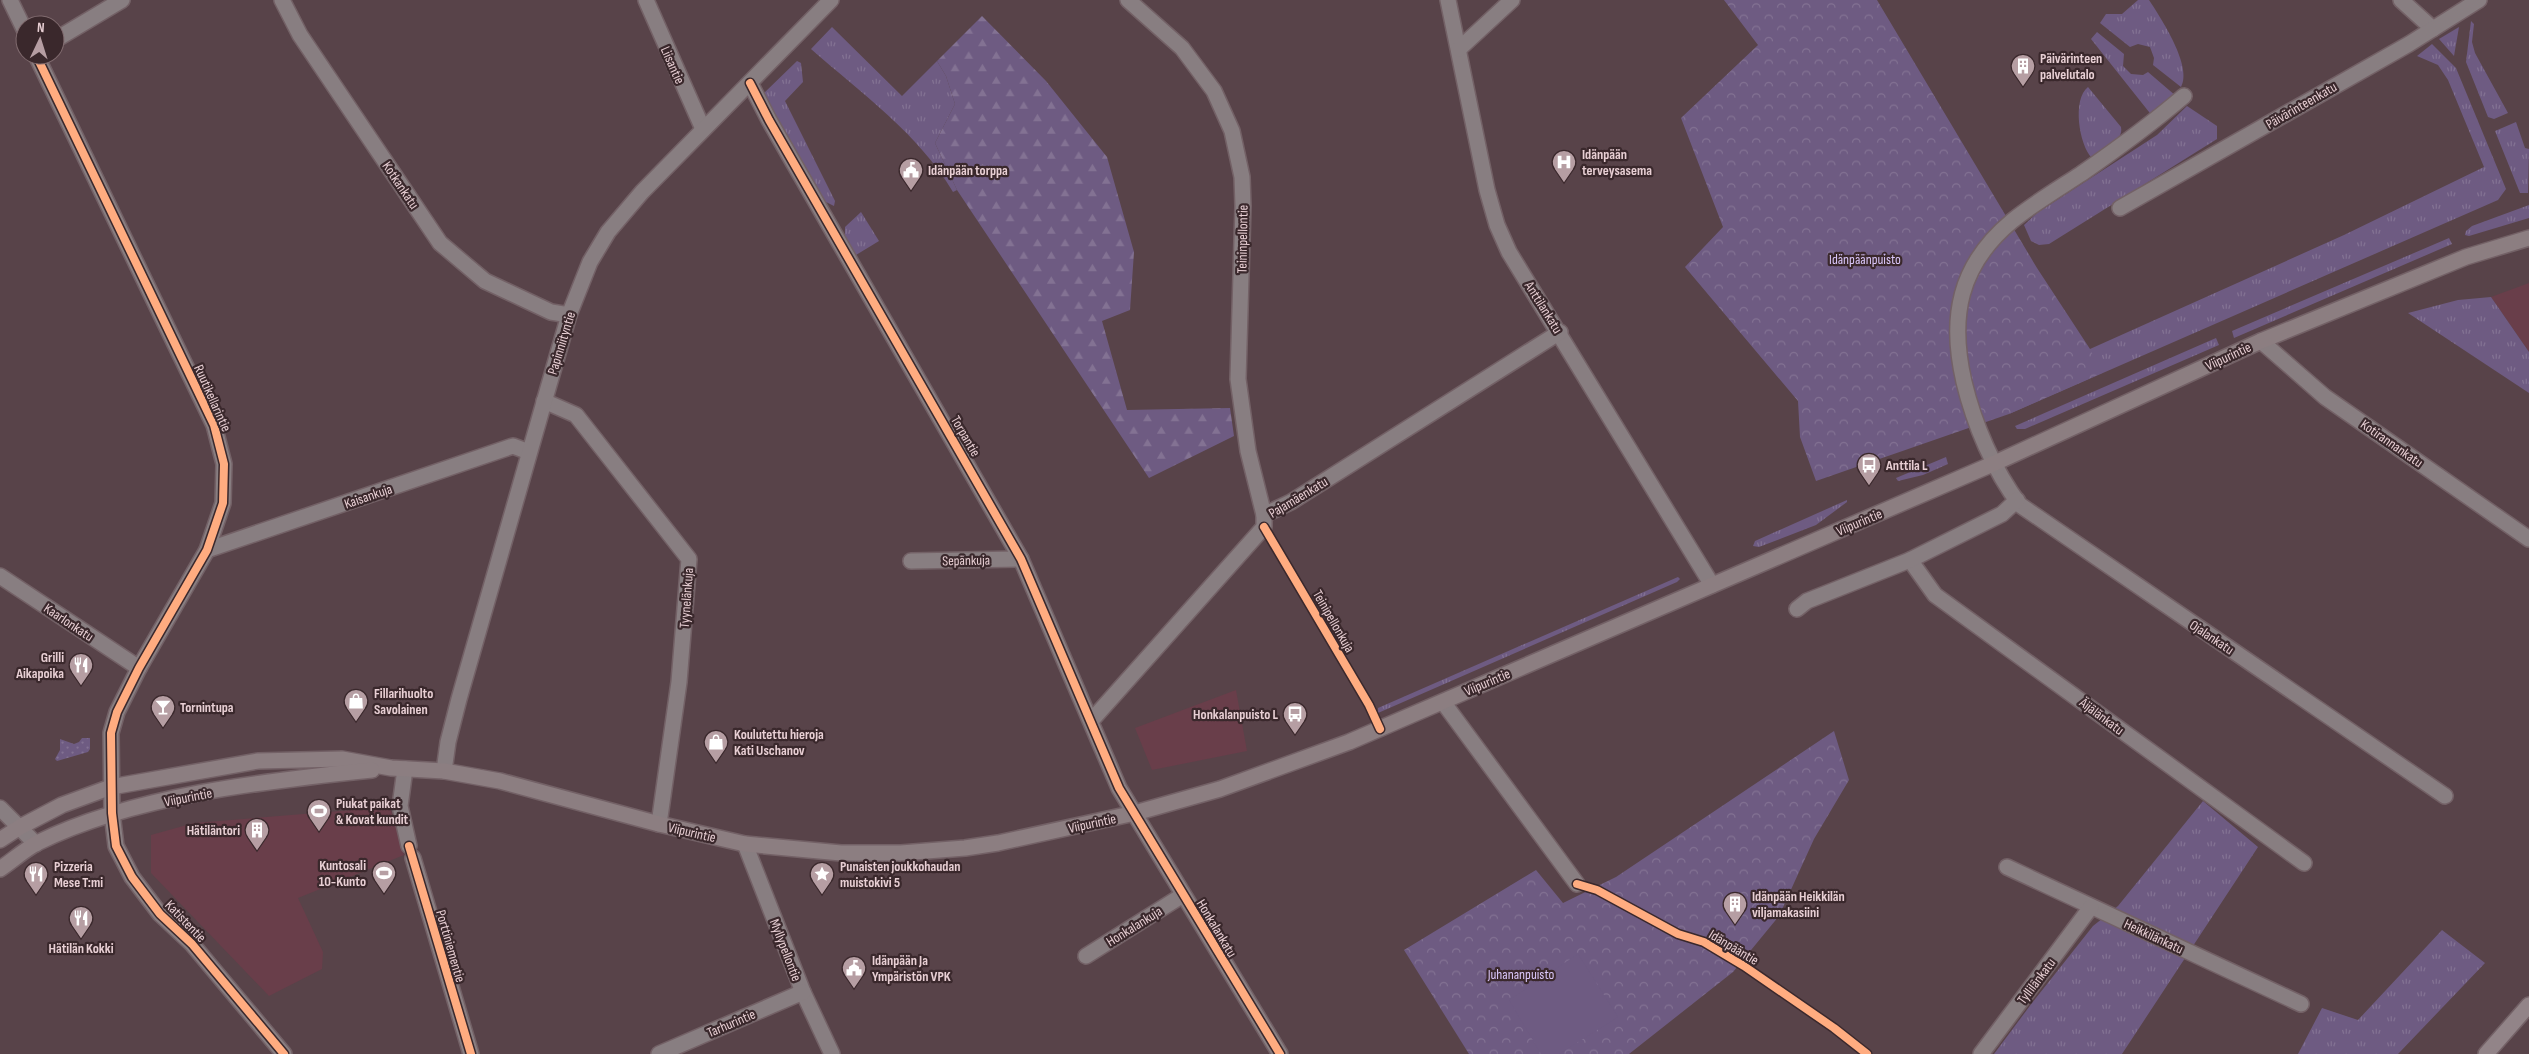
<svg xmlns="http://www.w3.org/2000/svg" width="2529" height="1054" font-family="'Sofia Sans Condensed',sans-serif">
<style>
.built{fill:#693e4a}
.grass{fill:url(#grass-tufts)}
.forest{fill:url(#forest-firs)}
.park{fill:url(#park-crowns)}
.garden{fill:url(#garden-dots)}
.pitch{fill:#6e5b82}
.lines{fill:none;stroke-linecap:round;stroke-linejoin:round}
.minor-casing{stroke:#736166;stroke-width:18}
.major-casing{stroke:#736166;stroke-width:18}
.highway-casing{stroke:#736166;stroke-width:18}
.minor{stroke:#887e81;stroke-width:15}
.major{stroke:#8c7e81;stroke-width:15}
.highway{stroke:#928488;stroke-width:15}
.cycleway-casing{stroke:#3a282c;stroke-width:11}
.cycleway{stroke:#ffac80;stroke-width:8}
.labels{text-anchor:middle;stroke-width:4.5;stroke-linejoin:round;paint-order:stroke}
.poi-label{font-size:14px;font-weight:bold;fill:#e8cfd4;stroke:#3a282c;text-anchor:start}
.street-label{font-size:14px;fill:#e8cfd4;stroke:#3a282c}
.park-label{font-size:14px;fill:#dcc8fc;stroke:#3a282c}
</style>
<defs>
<pattern id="grass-tufts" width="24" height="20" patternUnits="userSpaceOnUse" patternTransform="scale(1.25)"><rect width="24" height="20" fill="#6e5b82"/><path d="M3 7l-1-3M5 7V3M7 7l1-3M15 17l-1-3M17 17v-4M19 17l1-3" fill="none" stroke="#837293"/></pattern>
<pattern id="forest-firs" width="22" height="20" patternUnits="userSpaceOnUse" patternTransform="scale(1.25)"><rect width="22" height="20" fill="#6e5b82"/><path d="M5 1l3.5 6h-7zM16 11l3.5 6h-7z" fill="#837293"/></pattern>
<pattern id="park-crowns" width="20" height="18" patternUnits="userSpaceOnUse" patternTransform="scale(1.25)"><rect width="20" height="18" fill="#6e5b82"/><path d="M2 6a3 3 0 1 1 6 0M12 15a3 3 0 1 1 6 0" fill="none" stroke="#837293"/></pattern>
<pattern id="garden-dots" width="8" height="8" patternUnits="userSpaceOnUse" patternTransform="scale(1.25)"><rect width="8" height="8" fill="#6e5b82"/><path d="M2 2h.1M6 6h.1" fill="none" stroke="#837293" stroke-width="1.8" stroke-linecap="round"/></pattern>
</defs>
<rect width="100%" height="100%" fill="#584349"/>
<g class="built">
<polygon points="2529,283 2529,352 2491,297"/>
<polygon points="1236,690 1247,751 1152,770 1135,728"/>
<polygon points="390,807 404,855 298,898 323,952 322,969 269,996 151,873 151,835 194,823"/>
</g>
<g class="grass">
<path d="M2138,0H2149C2161,18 2193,67 2181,87L2153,65L2154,58L2150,47L2138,44L2130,47L2100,23L2106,14H2122Z"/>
<polygon points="2471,21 2474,24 2472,42 2475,53 2508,113 2494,119 2488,117 2466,62"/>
<path d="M832,27L902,96L937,61L946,76L955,104L935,143L957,190L953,192C919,134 861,93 811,49Z"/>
<polygon points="2459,27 2454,56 2439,39"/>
<polygon points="2097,32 2124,54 2123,66 2131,74 2143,75 2148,72 2176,96 2153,117 2091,39"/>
<polygon points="2432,44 2456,68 2506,189 2498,200 2009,414 2090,349 2344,235 2484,167 2448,80 2438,65 2417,56"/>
<polygon points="797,61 801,63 803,82 785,101 835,201 834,206 824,201 762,95"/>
<path d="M2088,87L2121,127C2124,142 2102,150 2092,158C2079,145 2072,99 2088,87Z"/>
<polygon points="2187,106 2217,126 2217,139 2049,244 2039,245 2031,241 2024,225 2037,213 2157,135"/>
<polygon points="2516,122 2525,148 2529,149 2528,193 2520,193 2495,131"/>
<polygon points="2529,205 2529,218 2469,236 2465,235 2466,231 2472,226"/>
<polygon points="861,212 879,241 856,255 845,237 845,227"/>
<polygon points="2449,238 2452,244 2234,338 2232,331"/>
<polygon points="2491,297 2529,352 2529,393 2408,313 2458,300"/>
<polygon points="2216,338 2219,345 2025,429 2017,429 2015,426"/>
<polygon points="1946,457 1948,464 1923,475 1898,481 1896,478"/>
<polygon points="1847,500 1847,502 1816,525 1759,547 1753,546 1755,541"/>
<polygon points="1678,577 1680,579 1677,582 1378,713 1378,708"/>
<polygon points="2203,801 2258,847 2122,1054 1994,1054 2032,1003 2093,926 2118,906"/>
<polygon points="2442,930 2485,963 2398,1054 2298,1054 2322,1008 2358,1020"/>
</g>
<polygon class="forest" points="982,16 1046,81 1107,157 1134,252 1130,310 1102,321 1127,410 1230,408 1234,436 1149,478 957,190 935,143 955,104 946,76 937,61"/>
<g class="park">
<polygon points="1724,0 1877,0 2037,268 2090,349 2102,373 2009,414 1816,481 1800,437 1798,401 1685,267 1723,227 1681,118 1758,45"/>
<polygon points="1834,731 1849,780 1814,839 1779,916 1733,972 1629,1054 1469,1054 1404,950 1536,870 1563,903 1616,877"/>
</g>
<polygon class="garden" points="82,738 90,738 90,749 88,752 57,761 55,759 60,750 60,739 74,744 79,742"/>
<polygon class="pitch" points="1578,954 1618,1017 1559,1054 1541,1054 1509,1000"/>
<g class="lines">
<g class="minor-casing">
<g id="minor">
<polyline points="10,0 25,31"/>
<polyline points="282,0 300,35 440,243 485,281 551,312 569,315"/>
<polyline points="646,0 703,129"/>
<polyline points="1128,0 1182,48 1214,91 1232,131 1242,177 1243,206 1238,379 1248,451 1264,515"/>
<polyline points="1448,0 1487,190 1497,225 1509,252 1712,585"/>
<polyline points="2401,0 2433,29"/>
<polyline points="55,40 122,0"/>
<polyline points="1459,49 1512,0"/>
<polyline points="36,55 214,425 224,464 223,503 207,550 139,668 117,712 111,733 112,813 116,846 132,877 160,914 192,944 284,1054"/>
<polyline points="750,83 769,120 1021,559 1119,788 1280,1054"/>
<path d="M2184,96C2150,125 2117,149 2081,174C2058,189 2033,204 2012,221C1959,265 1949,317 1964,382C1974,424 1994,471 2020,505L2445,796"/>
<polyline points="2120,208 2409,44 2479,0"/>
<polyline points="2261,341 2325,397 2529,539"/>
<polyline points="544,401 576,415 689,559 679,682 659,824"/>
<polyline points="207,550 513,446 529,452"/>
<polyline points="1910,560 1935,595 2304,863"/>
<polyline points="911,561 1021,559"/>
<polyline points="0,576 139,668"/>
<polyline points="1797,609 1807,601 1910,560 2002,514 2017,500"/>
<polyline points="1443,702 1577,884"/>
<polyline points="1091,721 1264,527 1264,515 1291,502 1560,332"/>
<polyline points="405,769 400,806 409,846"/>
<polyline points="444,771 448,742 459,699 569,315 590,262 608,232 642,192 831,0"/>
<polyline points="0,808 36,844"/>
<polyline points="745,844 803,992 832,1054"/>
<polyline points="413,858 471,1054"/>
<polyline points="2007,867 2301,1004"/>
<polyline points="1086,956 1183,895"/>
<polyline points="659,1054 803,992"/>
<polyline points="1981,1054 2091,907"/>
</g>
</g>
<g class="major-casing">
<g id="major">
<polyline points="0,840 20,827 62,805 111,787 258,761 342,759 391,768 444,771 500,781 659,824 745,844 841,853 901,853 965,848 998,843 1135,813 1220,789 1349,742 1995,463 2261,341 2466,257 2529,238"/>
<path d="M0,869C12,861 24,850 37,843C134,795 265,781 372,770"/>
</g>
</g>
<g class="highway-casing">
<polyline id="highway" points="2486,1054 2529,1005"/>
</g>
<use href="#minor" class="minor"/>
<use href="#major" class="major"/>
<use href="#highway" class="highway"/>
<g class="cycleway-casing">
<g id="cycleway">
<polyline points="36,55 214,425 224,464 223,503 207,550 139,668 117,712 111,733 112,813 116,846 132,877 160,914 192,944 284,1054"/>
<polyline points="750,83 769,120 1021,559 1119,788 1280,1054"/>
<polyline points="1264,527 1369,705 1380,729"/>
<polyline points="409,846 471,1054"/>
<polyline points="1577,884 1597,890 1678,934 1704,942 1744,966 1834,1028 1867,1054"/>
</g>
</g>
<use href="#cycleway" class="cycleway"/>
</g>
<defs>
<g id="building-pin" transform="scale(1.25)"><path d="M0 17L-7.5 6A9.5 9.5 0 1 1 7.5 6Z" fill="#b69ea3" stroke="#3a282c"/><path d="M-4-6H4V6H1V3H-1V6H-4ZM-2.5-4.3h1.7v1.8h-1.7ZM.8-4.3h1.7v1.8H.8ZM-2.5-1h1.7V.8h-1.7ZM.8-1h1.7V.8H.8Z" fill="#fff"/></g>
<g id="hospital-pin" transform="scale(1.25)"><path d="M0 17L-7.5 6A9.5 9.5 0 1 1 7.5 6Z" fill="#b69ea3" stroke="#3a282c"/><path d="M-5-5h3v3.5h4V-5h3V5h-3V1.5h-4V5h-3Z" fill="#fff"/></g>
<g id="civic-pin" transform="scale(1.25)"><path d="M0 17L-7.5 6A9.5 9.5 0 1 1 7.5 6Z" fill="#b69ea3" stroke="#3a282c"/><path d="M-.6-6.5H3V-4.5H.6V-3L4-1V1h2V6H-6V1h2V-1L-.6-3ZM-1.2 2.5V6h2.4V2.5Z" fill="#fff"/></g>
<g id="bus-pin" transform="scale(1.25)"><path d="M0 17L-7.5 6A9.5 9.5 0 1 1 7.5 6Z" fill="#b69ea3" stroke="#3a282c"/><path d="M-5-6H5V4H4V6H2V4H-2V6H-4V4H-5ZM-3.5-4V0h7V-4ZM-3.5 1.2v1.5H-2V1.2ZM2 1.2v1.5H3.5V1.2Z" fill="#fff"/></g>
<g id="restaurant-pin" transform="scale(1.25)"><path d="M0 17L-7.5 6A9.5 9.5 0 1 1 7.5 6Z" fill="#b69ea3" stroke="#3a282c"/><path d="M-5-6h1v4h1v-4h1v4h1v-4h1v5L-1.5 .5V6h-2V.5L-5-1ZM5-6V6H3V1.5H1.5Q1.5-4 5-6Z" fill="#fff"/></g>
<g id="shop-pin" transform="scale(1.25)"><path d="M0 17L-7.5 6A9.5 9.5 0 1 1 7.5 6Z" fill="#b69ea3" stroke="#3a282c"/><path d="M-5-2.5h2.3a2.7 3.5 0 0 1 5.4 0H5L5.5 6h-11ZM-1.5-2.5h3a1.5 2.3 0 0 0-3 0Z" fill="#fff"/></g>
<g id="bar-pin" transform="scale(1.25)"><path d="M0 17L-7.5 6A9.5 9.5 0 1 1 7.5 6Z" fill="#b69ea3" stroke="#3a282c"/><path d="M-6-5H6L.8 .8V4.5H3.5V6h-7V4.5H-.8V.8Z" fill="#fff"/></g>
<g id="stadium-pin" transform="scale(1.25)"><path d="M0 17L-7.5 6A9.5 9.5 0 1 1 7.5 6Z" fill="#b69ea3" stroke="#3a282c"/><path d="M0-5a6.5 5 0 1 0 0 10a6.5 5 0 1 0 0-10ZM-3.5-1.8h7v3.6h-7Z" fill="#fff"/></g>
<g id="sight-pin" transform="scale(1.25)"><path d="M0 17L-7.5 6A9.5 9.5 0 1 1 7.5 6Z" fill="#b69ea3" stroke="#3a282c"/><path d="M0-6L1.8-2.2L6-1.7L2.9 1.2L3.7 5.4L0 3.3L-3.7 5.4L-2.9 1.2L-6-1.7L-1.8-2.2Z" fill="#fff"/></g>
</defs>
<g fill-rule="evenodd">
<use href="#building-pin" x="2023" y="66"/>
<use href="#hospital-pin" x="1564" y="162"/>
<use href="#civic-pin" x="911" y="170"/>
<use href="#bus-pin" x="1869" y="465"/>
<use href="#restaurant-pin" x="81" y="665"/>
<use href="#shop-pin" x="356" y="701"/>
<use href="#bar-pin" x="163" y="707"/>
<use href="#bus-pin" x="1295" y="714"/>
<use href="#shop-pin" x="716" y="742"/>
<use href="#stadium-pin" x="319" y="811"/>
<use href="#building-pin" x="257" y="830"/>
<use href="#stadium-pin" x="384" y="873"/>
<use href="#restaurant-pin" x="36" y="874"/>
<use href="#sight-pin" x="822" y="874"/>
<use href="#building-pin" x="1735" y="904"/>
<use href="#restaurant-pin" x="81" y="918"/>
<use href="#civic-pin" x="854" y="968"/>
</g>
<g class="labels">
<g class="poi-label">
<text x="2040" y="63">Päivärinteen<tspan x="2040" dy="16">palvelutalo</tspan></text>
<text x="1582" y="159">Idänpään<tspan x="1582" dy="16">terveysasema</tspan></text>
<text x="928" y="175">Idänpään torppa</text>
<text x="1886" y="470">Anttila L</text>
<text x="64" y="662" text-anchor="end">Grilli<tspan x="64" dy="16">Aikapoika</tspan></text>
<text x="374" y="698">Fillarihuolto<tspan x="374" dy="16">Savolainen</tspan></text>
<text x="180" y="712">Tornintupa</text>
<text x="1278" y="719" text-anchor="end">Honkalanpuisto L</text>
<text x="734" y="739">Koulutettu hieroja<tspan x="734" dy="16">Kati Uschanov</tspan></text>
<text x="336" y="808">Piukat paikat<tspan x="336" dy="16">&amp; Kovat kundit</tspan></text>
<text x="240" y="835" text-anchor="end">Hätiläntori</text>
<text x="366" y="870" text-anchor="end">Kuntosali<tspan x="366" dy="16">10-Kunto</tspan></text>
<text x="54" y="871">Pizzeria<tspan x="54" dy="16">Mese T:mi</tspan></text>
<text x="840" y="871">Punaisten joukkohaudan<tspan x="840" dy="16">muistokivi 5</tspan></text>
<text x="1752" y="901">Idänpään Heikkilän<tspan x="1752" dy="16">viljamakasiini</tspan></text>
<text x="81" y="953" text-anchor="middle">Hätilän Kokki</text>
<text x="872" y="965">Idänpään Ja<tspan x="872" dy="16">Ympäristön VPK</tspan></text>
</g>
<g class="street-label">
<text transform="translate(673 65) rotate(66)" y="5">Liisantie</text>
<text transform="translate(2301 105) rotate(-30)" y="5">Päivärinteenkatu</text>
<text transform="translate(401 185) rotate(56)" y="5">Kotkankatu</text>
<text transform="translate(1242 239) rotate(-89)" y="5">Teininpellontie</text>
<text transform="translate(1544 307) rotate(58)" y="5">Anttilankatu</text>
<text transform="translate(561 343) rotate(-73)" y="5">Papinniityntie</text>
<text transform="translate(2228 356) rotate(-25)" y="5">Viipurintie</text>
<text transform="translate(213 398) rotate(66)" y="5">Ruutikellarintie</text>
<text transform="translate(966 436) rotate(60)" y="5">Torpantie</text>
<text transform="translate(2392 443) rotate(35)" y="5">Kotirannankatu</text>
<text transform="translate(368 496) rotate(-19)" y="5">Kaisankuja</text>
<text transform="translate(1298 497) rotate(-31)" y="5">Pajamäenkatu</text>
<text transform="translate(1859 522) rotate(-23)" y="5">Viipurintie</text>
<text transform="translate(966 560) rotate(-1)" y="5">Sepänkuja</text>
<text transform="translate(686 598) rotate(-86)" y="5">Tyynelänkuja</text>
<text transform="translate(1334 621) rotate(60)" y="5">Teinipellonkuja</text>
<text transform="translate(69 622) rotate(34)" y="5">Kaarlonkatu</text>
<text transform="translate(2212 637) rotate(34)" y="5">Ojalankatu</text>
<text transform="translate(1487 682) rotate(-23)" y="5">Viipurintie</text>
<text transform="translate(2102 716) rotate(37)" y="5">Äijälänkatu</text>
<text transform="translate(188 797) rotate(-11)" y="5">Viipurintie</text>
<text transform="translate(1092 823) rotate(-12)" y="5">Viipurintie</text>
<text transform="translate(692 832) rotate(13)" y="5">Viipurintie</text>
<text transform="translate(186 921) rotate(46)" y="5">Katistentie</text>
<text transform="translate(1134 926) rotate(-32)" y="5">Honkalankuja</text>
<text transform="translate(1217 928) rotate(59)" y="5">Honkalankatu</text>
<text transform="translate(2154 936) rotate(25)" y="5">Heikkilänkatu</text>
<text transform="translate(451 946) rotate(74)" y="5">Porttiniementie</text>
<text transform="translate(1734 947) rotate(31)" y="5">Idänpääntie</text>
<text transform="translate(786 950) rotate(69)" y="5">Myllypellontie</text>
<text transform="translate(2036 981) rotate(-53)" y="5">Tyllilänkatu</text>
<text transform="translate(731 1023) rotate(-23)" y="5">Tarhurintie</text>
</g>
<g class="park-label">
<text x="1865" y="264">Idänpäänpuisto</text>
<text x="1521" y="979">Juhananpuisto</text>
</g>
</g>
<g transform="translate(40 40) rotate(4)"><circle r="24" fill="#3a282c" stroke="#806b6f"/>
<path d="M0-4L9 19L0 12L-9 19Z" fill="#b69ea3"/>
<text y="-8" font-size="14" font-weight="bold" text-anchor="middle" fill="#e8cfd4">N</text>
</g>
</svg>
